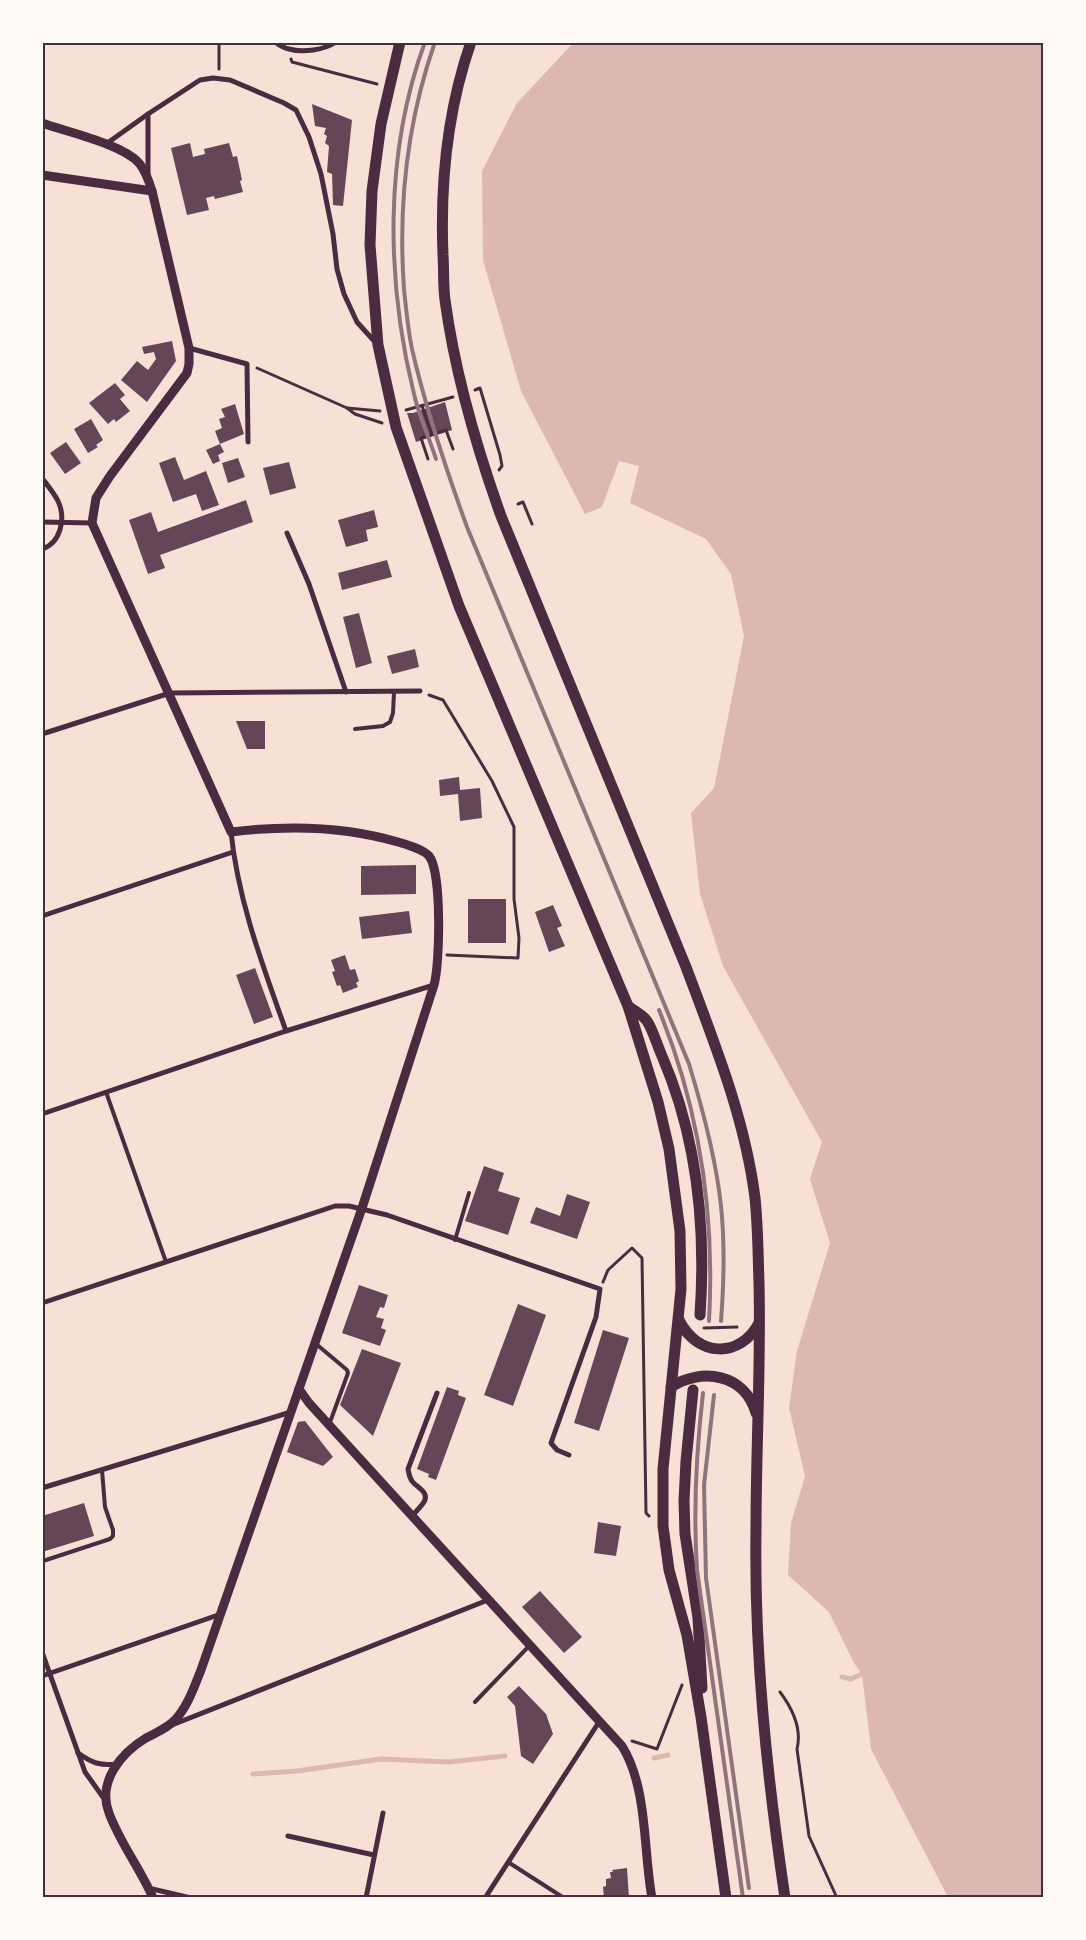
<svg xmlns="http://www.w3.org/2000/svg" width="1086" height="1940" font-family="'Source Sans 3',sans-serif">
<style>
.water{fill:#dcb8b0}
.lines{fill:none;stroke-linecap:round;stroke-linejoin:round}
.stream{stroke:#dcb8b0;stroke-width:5}
.building{fill:#644757}
.path{stroke:#4a2c40;stroke-width:3}
.service{stroke:#4a2c40;stroke-width:4}
.minor{stroke:#4a2c40;stroke-width:5}
.tertiary{stroke:#4a2c40;stroke-width:9}
.primary{stroke:#4a2c40;stroke-width:11}
.rail{stroke:#8f747c;stroke-width:4}
.neatline{fill:none;stroke:#4a2c40;stroke-width:2}
</style>
<rect width="100%" height="100%" fill="#f7e1d7"/>
<polygon class="water" points="574,42 1043,43 1043,1897 948,1897 871,1749 862,1674 854,1663 829,1612 788,1575 791,1523 805,1476 789,1408 797,1351 830,1243 810,1179 822,1142 723,966 700,894 691,813 714,788 744,636 731,574 706,539 630,503 639,466 619,461 602,507 585,514 521,391 483,260 482,171 517,103"/>
<g class="lines">
<g class="stream">
<polyline points="842,1677 851,1679 862,1674"/>
<polyline points="654,1758 668,1755"/>
<polyline points="253,1774 297,1771 381,1759 449,1762 505,1756"/>
</g>
</g>
<g class="building">
<polygon points="312,104 352,120 343,206 333,205 332,174 327,172 329,146 325,143 327,136 324,134 326,128 315,126"/>
<polygon points="190,143 193,157 205,154 204,149 229,143 233,157 237,156 242,180 240,181 243,192 215,199 214,196 206,198 209,210 187,215 171,148"/>
<polygon points="172,341 176,361 147,402 121,380 137,361 148,370 156,359 154,352 144,354 142,347"/>
<polygon points="115,383 125,395 120,399 130,411 116,422 114,419 108,424 89,403"/>
<polygon points="445,402 452,430 416,442 407,413 413,413"/>
<polygon points="235,404 244,434 220,444 215,431 222,428 219,419 225,417 221,409"/>
<polygon points="91,419 103,440 96,445 98,447 88,453 74,429"/>
<polygon points="66,442 81,463 65,474 50,453"/>
<polygon points="220,444 224,452 218,455 220,461 213,464 206,450"/>
<polygon points="175,457 184,480 206,471 219,505 202,511 196,494 173,502 159,463"/>
<polygon points="238,458 245,477 228,483 222,463"/>
<polygon points="289,462 296,488 270,495 263,468"/>
<polygon points="246,500 253,522 160,555 165,568 148,574 129,520 151,512 158,532"/>
<polygon points="374,510 378,527 366,530 368,541 346,547 338,520"/>
<polygon points="387,560 392,577 342,590 338,573"/>
<polygon points="359,613 372,663 356,668 343,617"/>
<polygon points="415,649 419,667 392,674 387,656"/>
<polygon points="236,721 265,721 265,749 247,749"/>
<polygon points="459,777 460,790 480,788 482,818 460,821 458,794 440,796 439,780"/>
<polygon points="416,865 416,894 361,895 361,866"/>
<rect x="468" y="899" width="38" height="44"/>
<polygon points="553,905 562,926 557,928 565,946 549,952 535,912"/>
<polygon points="409,911 412,933 362,939 359,917"/>
<polygon points="345,955 350,970 355,969 359,981 356,983 358,987 343,993 340,985 337,986 332,972 335,971 331,960"/>
<polygon points="255,968 273,1017 254,1024 236,975"/>
<polygon points="484,1166 504,1173 498,1191 520,1198 508,1235 465,1221"/>
<polygon points="567,1194 590,1202 577,1239 530,1223 536,1207 560,1216"/>
<polygon points="359,1285 388,1295 384,1308 380,1307 376,1317 384,1319 381,1328 386,1330 380,1346 342,1333"/>
<polygon points="518,1304 546,1315 513,1406 484,1395"/>
<polygon points="603,1330 629,1338 599,1431 574,1423"/>
<polygon points="362,1349 401,1363 373,1436 340,1405"/>
<polygon points="447,1387 459,1391 458,1395 466,1398 436,1480 428,1477 429,1474 417,1469"/>
<polygon points="305,1421 333,1457 323,1466 287,1452 298,1422"/>
<polygon points="84,1503 94,1536 42,1552 42,1516"/>
<polygon points="598,1522 621,1526 616,1556 594,1553"/>
<polygon points="540,1591 582,1637 564,1653 522,1607"/>
<polygon points="519,1686 546,1714 553,1734 533,1764 521,1756 515,1706 507,1697"/>
<polygon points="627,1868 629,1898 604,1898 603,1887 606,1886 606,1879 611,1878 610,1872 613,1872 612,1870"/>
</g>
<g class="lines">
<g class="path">
<polyline points="219,42 219,69"/>
<polyline points="291,59 292,62 377,84"/>
<polyline points="257,368 347,408 380,411"/>
<polyline points="475,390 480,388 500,455 502,466 499,470"/>
<polyline points="422,406 432,434"/>
<polyline points="347,408 355,414 382,423"/>
<polyline points="406,410 453,397"/>
<polyline points="428,459 421,438 446,430 453,449"/>
<polyline points="518,504 523,502 532,524"/>
<polyline points="429,695 443,700 492,781 514,827 514,899 519,938 518,958 447,955"/>
<polyline points="603,1282 608,1270 632,1248 642,1258 646,1513 649,1516"/>
<polyline points="704,1328 737,1327"/>
<path d="M780,1692C792,1708 802,1729 797,1749L809,1836L837,1898"/>
<polyline points="632,1741 657,1749 682,1685"/>
</g>
<g class="service">
<polyline points="355,729 383,726 390,722 393,713 394,692"/>
<polyline points="106,1092 166,1262"/>
<polyline points="455,1240 469,1193"/>
<polyline points="315,1343 347,1370 348,1373 329,1425"/>
<polyline points="43,1561 110,1539 113,1536 113,1530 105,1507 102,1470"/>
<polyline points="475,1702 530,1645"/>
<polyline points="508,1862 564,1898"/>
</g>
<g class="minor">
<path d="M275,42C279,45 284,48 289,49C303,53 324,50 336,42"/>
<polyline points="106,144 148,114"/>
<polyline points="148,175 148,114 200,80 213,78 230,80 284,103 296,110 309,137 321,174 333,234 337,269 344,294 357,322 375,342"/>
<polyline points="189,348 247,364 248,442"/>
<path d="M42,478C48,486 54,493 58,501C66,518 61,543 42,549"/>
<polyline points="42,522 92,523"/>
<polyline points="287,533 309,584 346,692"/>
<polyline points="42,734 170,693 420,691"/>
<path d="M231,832C238,901 263,966 286,1031"/>
<polyline points="42,916 233,852"/>
<polyline points="42,1114 286,1031 434,985"/>
<polyline points="42,1303 335,1206 349,1206 387,1215 600,1289 596,1317 551,1443 557,1450 569,1455"/>
<polyline points="42,1488 291,1412"/>
<path d="M412,1516C416,1511 423,1505 425,1500C428,1491 415,1486 412,1481C409,1477 409,1473 408,1469L437,1393"/>
<polyline points="42,1652 85,1772 105,1800"/>
<polyline points="42,1676 221,1614"/>
<polyline points="172,1725 488,1600"/>
<path d="M78,1753C92,1763 100,1766 117,1764"/>
<polyline points="288,1836 374,1855"/>
<polyline points="148,1888 191,1898"/>
<polyline points="366,1898 383,1813"/>
<polyline points="485,1898 599,1722"/>
</g>
<g class="tertiary">
<path d="M42,123C67,132 122,144 139,163C145,170 149,181 152,191L189,348V364L187,373L110,476L96,498L92,523L231,832C287,825 344,826 398,842C408,845 423,849 429,856C442,871 440,965 434,985L362,1208L201,1670C194,1687 188,1706 175,1720C166,1729 157,1732 146,1738C121,1753 97,1782 109,1813C120,1843 140,1868 153,1898"/>
<polyline points="42,175 152,191"/>
<path d="M299,1389L309,1403L622,1746C648,1788 643,1849 652,1898"/>
</g>
<g class="primary">
<polyline points="400,42 381,124 372,191 370,245 378,345 396,427 459,606 628,1006 658,1102 669,1149 680,1231 681,1289 663,1469 663,1526 669,1570 687,1635 701,1717 726,1898"/>
<path d="M471,42C447,111 440,182 443,255C444,270 443,285 445,300C455,374 476,446 501,516L686,967C714,1042 745,1118 755,1198C758,1226 758,1255 759,1283C761,1365 756,1447 756,1529C754,1653 767,1776 785,1898"/>
<path d="M628,1006C634,1011 643,1015 647,1021C653,1030 657,1045 662,1056C697,1137 706,1228 700,1315"/>
<path d="M679,1320C697,1357 740,1359 759,1323"/>
<path d="M671,1387C702,1367 745,1374 756,1413"/>
<polyline points="693,1390 686,1461 684,1501 685,1534 698,1618 702,1688"/>
</g>
<g class="rail">
<path d="M425,42C384,153 386,281 414,394C419,416 429,437 436,459"/>
<path d="M435,42C407,122 398,205 404,289C406,309 408,330 412,349C426,410 446,469 467,527L689,1064C703,1110 716,1158 721,1206C725,1244 724,1282 721,1321"/>
<path d="M659,1010C700,1110 715,1213 709,1321"/>
<path d="M703,1393C696,1454 693,1509 697,1570L743,1898"/>
<polyline points="714,1395 704,1485 706,1578 749,1888"/>
</g>
</g>
<rect width="1086" height="1940" fill="none" stroke="#fffaf5" stroke-width="88"/>
<rect x="44" y="44" width="998" height="1852" class="neatline"/>
</svg>
